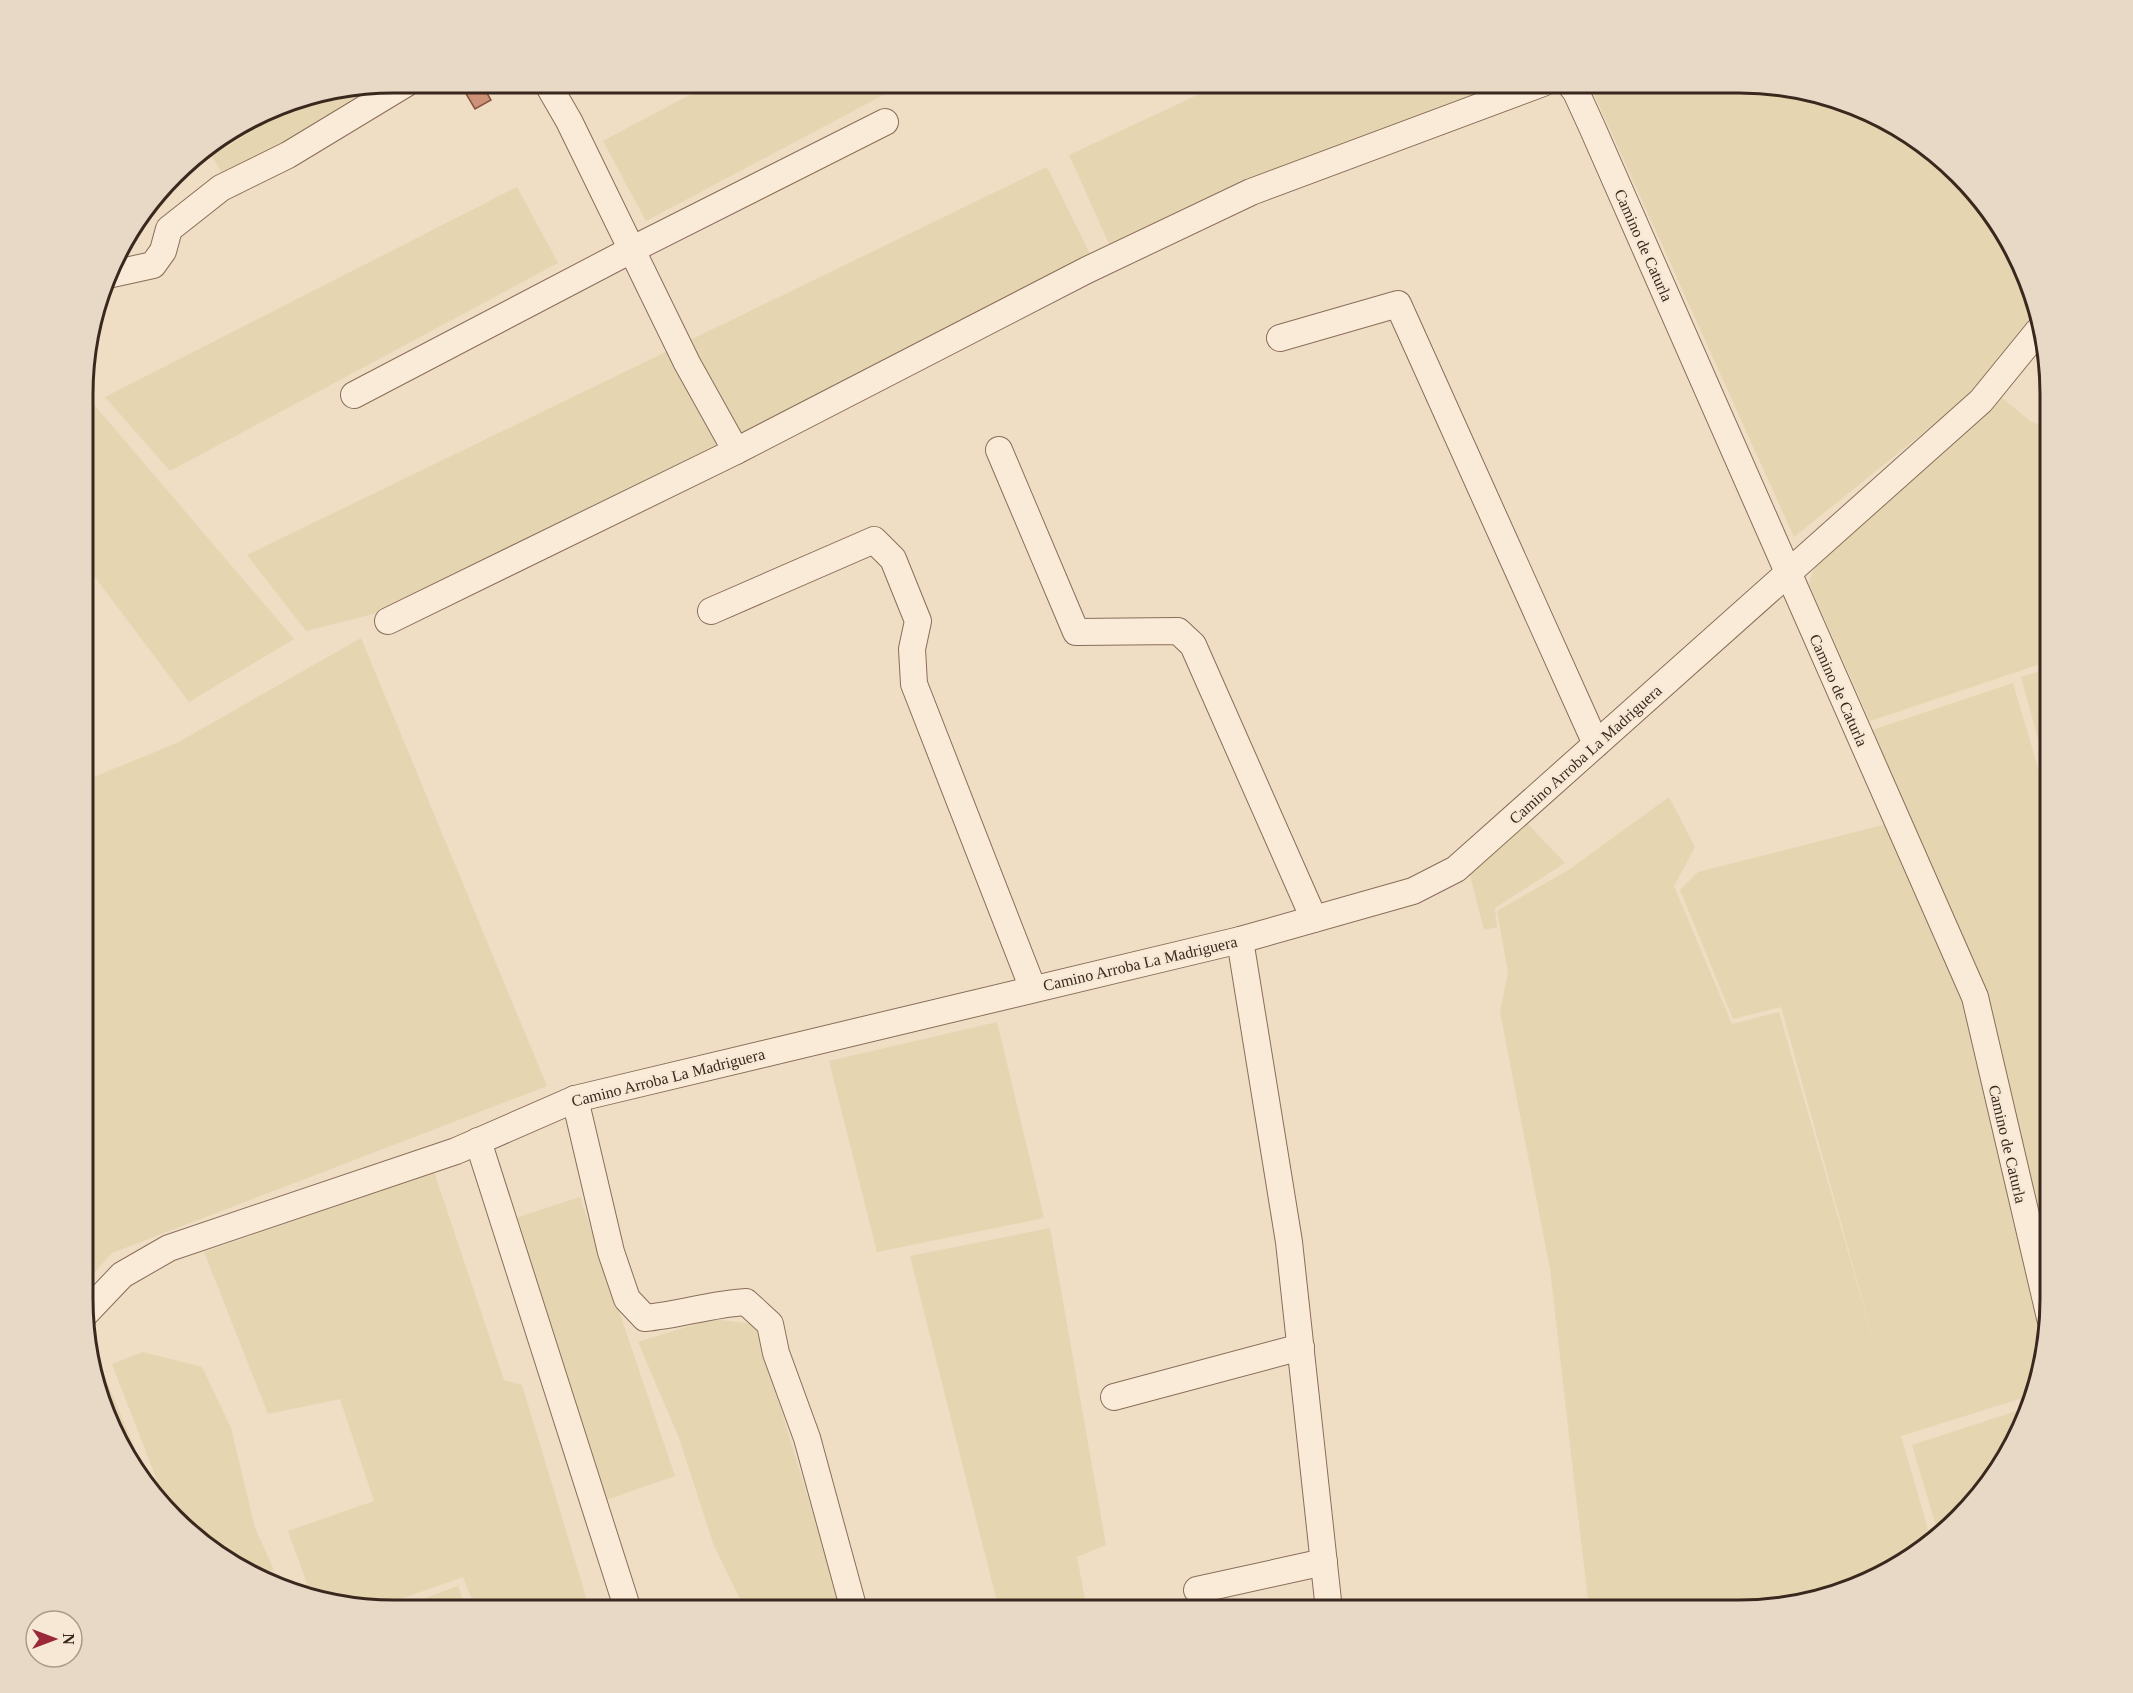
<svg xmlns="http://www.w3.org/2000/svg" width="2133" height="1693" font-family="'Times New Roman',serif">
<style>
.farmland{fill:#e5d6b1}
.building{fill:#ce9279;stroke:#8a533f;stroke-width:1.5}
.lines{fill:none;stroke-linecap:round;stroke-linejoin:round}
.minor-casing{stroke:#8a6d5a;stroke-width:28}
.minor{stroke:#faebd8;stroke-width:26}
.labels{text-anchor:middle;stroke-width:5;stroke-linejoin:round;paint-order:stroke}
.street-label{font-size:16px;fill:#3a281e;stroke:#f6e8d4}
.rim{fill:none;stroke:#3a281e;stroke-width:3}
</style>
<rect width="100%" height="100%" fill="#efddc4"/>
<g class="farmland">
<polygon points="394,83 421,83 236,197 212,156 304,98"/>
<polygon points="712,83 906,83 646,221 603,141"/>
<polygon points="1223,83 1497,83 1500,91 1111,248 1069,155"/>
<polygon points="1589,83 1759,83 1858,106 1945,160 1998,221 2027,275 2035,314 1969,396 1794,537"/>
<polygon points="1047,167 1092,258 389,610 306,631 247,555"/>
<polygon points="517,187 558,263 170,471 105,397"/>
<polygon points="85,394 294,639 189,702 85,564"/>
<polygon points="2001,397 2030,421 2050,428 2050,661 1870,721 1809,584 1815,567"/>
<polygon points="361,638 547,1086 112,1253 83,1285 84,781 177,743"/>
<polygon points="2050,668 2050,782 2021,677"/>
<polygon points="2013,683 2050,809 2050,1211 2038,1214 1977,968 1872,730"/>
<polygon points="1669,797 1695,847 1674,886 1732,1024 1779,1012 1880,1363 1781,1007 1733,1019 1680,890 1698,872 1887,824 1963,1001 2044,1346 2032,1395 1901,1436 1932,1543 1928,1546 1858,1587 1739,1610 1589,1610 1550,1269 1500,1012 1508,972 1497,911 1570,869"/>
<polygon points="1524,820 1565,863 1495,908 1497,927 1484,930 1469,871"/>
<polygon points="997,1022 1044,1218 877,1252 829,1061"/>
<polygon points="434,1172 504,1380 522,1385 590,1610 476,1610 463,1577 372,1609 311,1595 288,1531 374,1501 340,1399 268,1414 204,1252"/>
<polygon points="580,1197 675,1476 600,1502 509,1220"/>
<polygon points="1050,1228 1106,1545 1077,1557 1087,1610 999,1610 910,1256"/>
<polygon points="712,1319 755,1324 842,1610 745,1610 713,1543 679,1438 638,1342"/>
<polygon points="89,1339 148,1480 115,1437"/>
<polygon points="143,1352 202,1367 231,1428 255,1528 274,1570 258,1576 188,1533 166,1504 112,1364"/>
<polygon points="2029,1407 2027,1418 1973,1505 1939,1536 1912,1445"/>
<polygon points="458,1586 467,1610 392,1610"/>
</g>
<polygon class="building" points="481,83 491,100 475,109 465,92"/>
<g class="lines">
<g class="minor-casing">
<g id="minor">
<polyline points="1569,83 1576,92 1592,127 1975,997 2050,1318"/>
<polyline points="112,274 153,265 163,251 169,229 221,188 288,155 407,83"/>
<polyline points="1280,338 1398,304 1596,744"/>
<polyline points="354,395 631,250 885,122"/>
<polyline points="999,450 1076,632 1178,631 1193,645 1314,919"/>
<polyline points="736,451 1087,270 1251,192 1543,83"/>
<polyline points="711,611 874,540 893,559 918,621 912,649 914,684 1033,989"/>
<polyline points="388,621 736,451 687,363 569,121 547,83"/>
<polyline points="1240,940 1289,1242 1329,1610"/>
<path d="M575,1099L611,1252L627,1299L645,1318C679,1315 711,1304 746,1302L770,1324L776,1353L807,1438L854,1610"/>
<polyline points="478,1141 628,1610"/>
<polyline points="83,1316 122,1275 169,1248 456,1151 575,1099 1240,940 1413,891 1456,869 1981,401 2038,331"/>
<polyline points="1114,1397 1301,1347"/>
<polyline points="1197,1590 1324,1562"/>
</g>
</g>
<use href="#minor" class="minor"/>
</g>
<g class="labels">
<g class="street-label">
<text transform="translate(1644 245) rotate(66)" y="6">Camino de Caturla</text>
<text transform="translate(1839 690) rotate(66)" y="6">Camino de Caturla</text>
<text transform="translate(1585 754) rotate(-42)" y="6">Camino Arroba La Madriguera</text>
<text transform="translate(1140 963) rotate(-13)" y="6">Camino Arroba La Madriguera</text>
<text transform="translate(668 1077) rotate(-14)" y="6">Camino Arroba La Madriguera</text>
<text transform="translate(2008 1144) rotate(77)" y="6">Camino de Caturla</text>
</g>
</g>
<path d="M0 0H2133V1693H0ZM394 93H1739A301 301 0 0 1 2040 394V1299A301 301 0 0 1 1739 1600H394A301 301 0 0 1 93 1299V394A301 301 0 0 1 394 93Z" fill="#e7d9c5" fill-rule="evenodd"/>
<path class="rim" d="M394 93H1739A301 301 0 0 1 2040 394V1299A301 301 0 0 1 1739 1600H394A301 301 0 0 1 93 1299V394A301 301 0 0 1 394 93Z"/>
<g transform="translate(54 1639) rotate(90)"><circle r="28" fill="#f6e8d4" stroke="#ab9b8b" stroke-width="1.5"/>
<path d="M0-4.5L10 22L0 15L-10 22Z" fill="#9b2838"/>
<text y="-9" font-size="16" font-weight="bold" text-anchor="middle" fill="#3a281e">N</text>
</g>
</svg>
